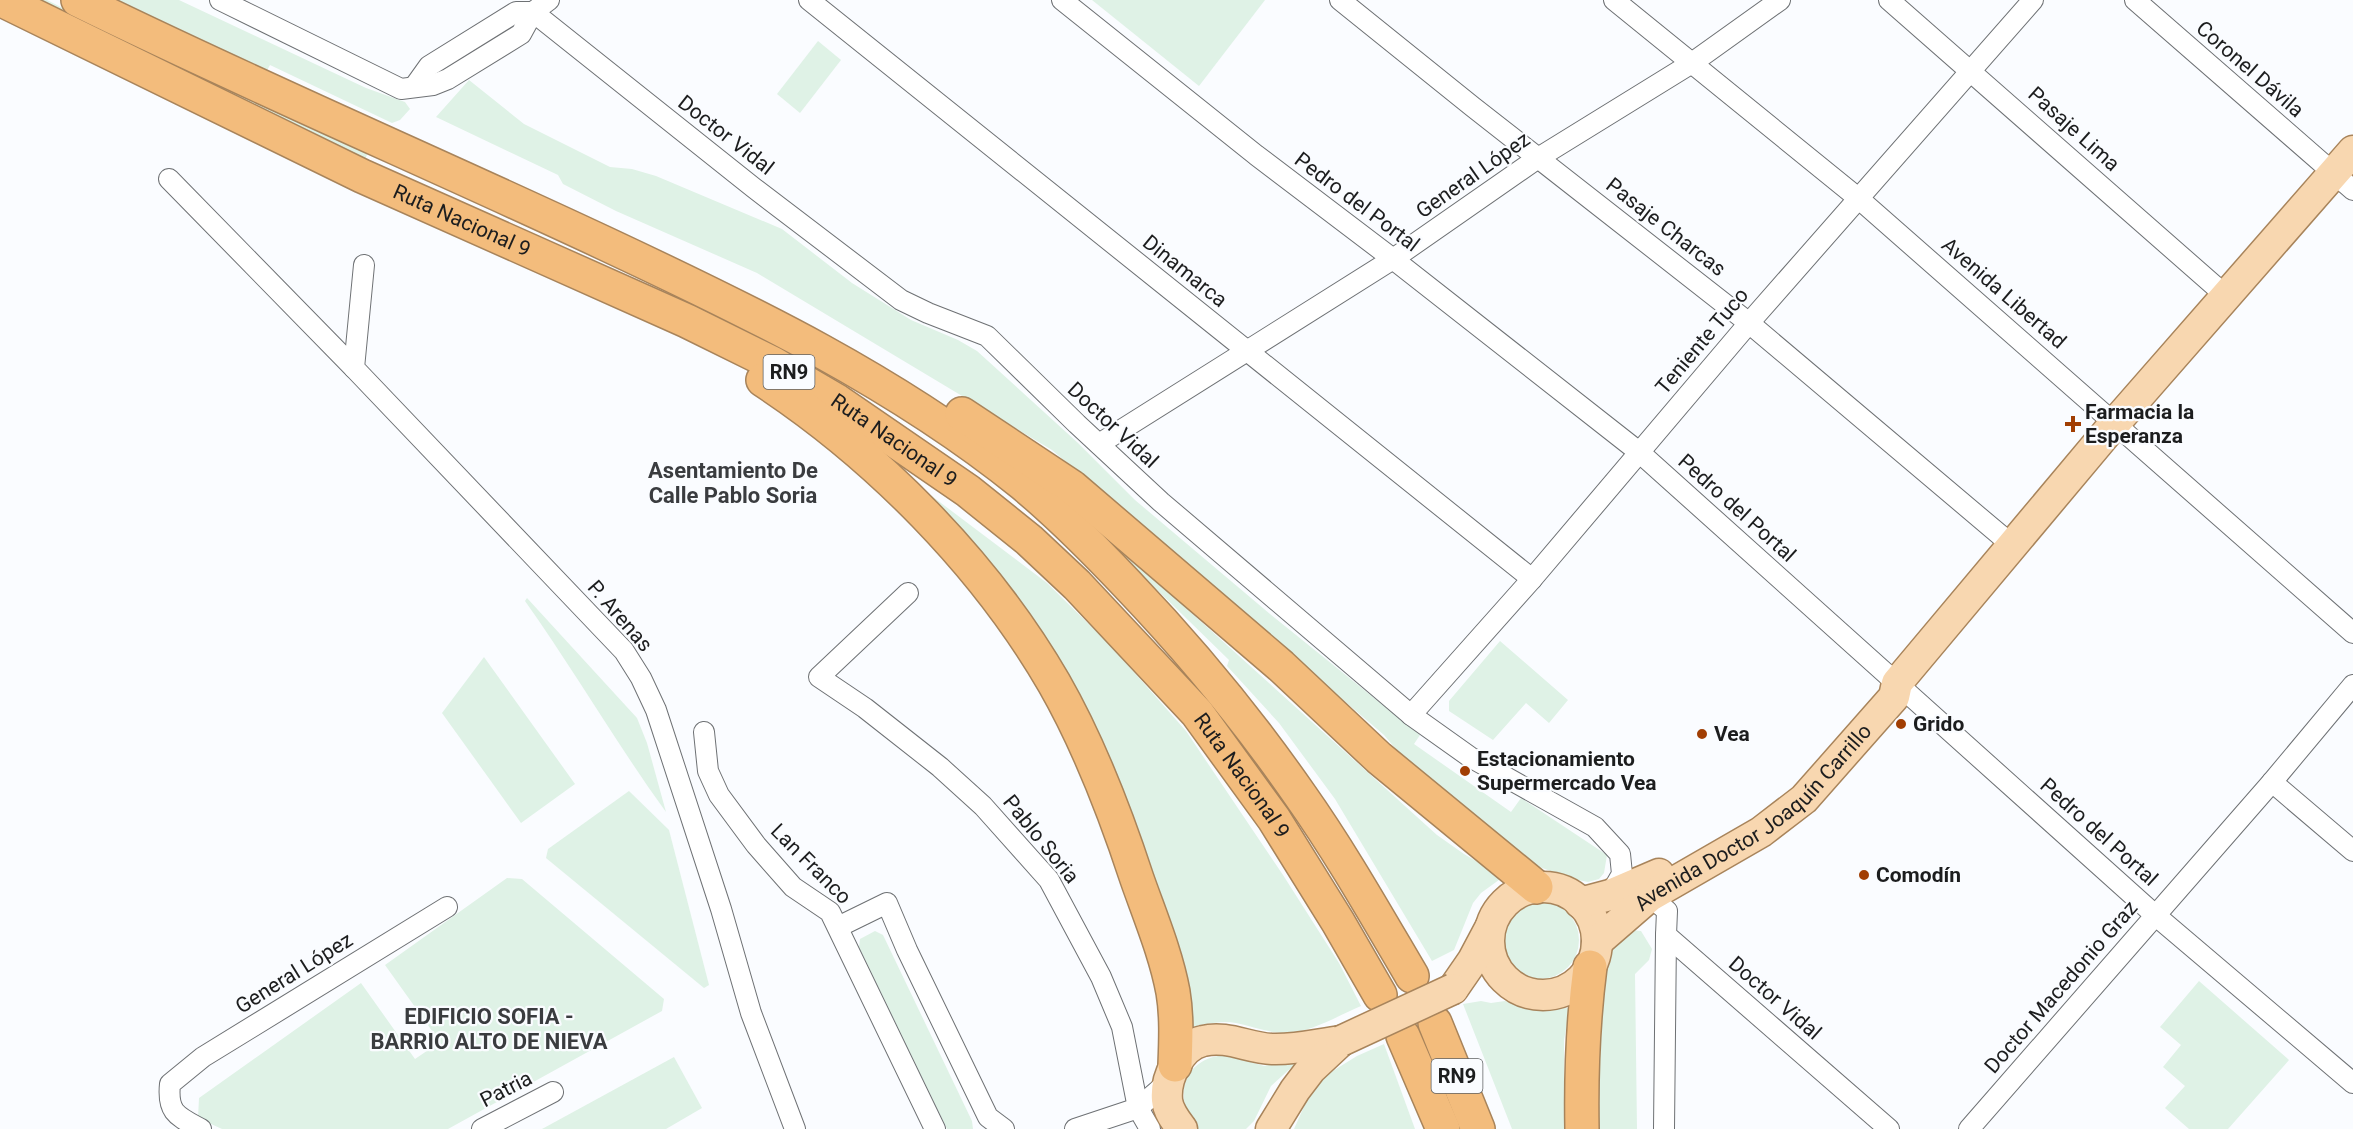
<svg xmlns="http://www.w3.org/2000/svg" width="2353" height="1129" font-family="Roboto,sans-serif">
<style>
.green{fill:#dff2e6}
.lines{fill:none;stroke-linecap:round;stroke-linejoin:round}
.minor-casing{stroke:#6e7174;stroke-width:22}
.primary-casing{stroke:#a8845b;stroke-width:33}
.motorway-casing{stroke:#a8845b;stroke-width:36}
.minor{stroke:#fff;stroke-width:20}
.primary{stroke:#f8d7b0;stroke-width:30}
.motorway{stroke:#f3bc7c;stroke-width:33}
.primary-bridge-casing{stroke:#a8845b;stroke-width:33;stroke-linecap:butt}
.primary-bridge{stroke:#f8d7b0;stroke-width:30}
.poi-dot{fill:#a13e03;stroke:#fafcff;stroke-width:2}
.labels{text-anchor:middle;stroke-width:4.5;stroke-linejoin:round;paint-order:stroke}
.shield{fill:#fafcff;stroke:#5f6062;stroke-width:1.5}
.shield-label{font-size:20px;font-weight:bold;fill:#1c1d1e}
.street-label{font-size:21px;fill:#1c1d1e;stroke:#fafcff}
.poi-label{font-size:21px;font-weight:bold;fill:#1c1d1e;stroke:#fafcff;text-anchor:start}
.neighbourhood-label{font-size:22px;font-weight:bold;fill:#3a3c3f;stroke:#fafcff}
</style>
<rect width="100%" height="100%" fill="#fafcff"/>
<g class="green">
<polygon points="26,0 47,0 158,56 368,152 365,160"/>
<polygon points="107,0 179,0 366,88 405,102 410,109 400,120 392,123 270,65 264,76"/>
<polygon points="1092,0 1265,0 1199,86"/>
<polygon points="818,41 841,60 800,113 777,94"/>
<polygon points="469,80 524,124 610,167 632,169 656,176 782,229 852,283 911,320 958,340 977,351 1078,443 1135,500 1270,614 1420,735 1414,744 1511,812 1521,798 1607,855 1604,873 1599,879 1588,882 1573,879 1531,864 1407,762 1384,735 1052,450 757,273 616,211 563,184 558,175 436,117"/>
<path d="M896,469L1047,583L1110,645L1186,731L1283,875L1339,963L1361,1006C1337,1016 1309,1034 1282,1033C1266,1032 1251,1026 1236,1023C1219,1020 1201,1025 1185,1029L1111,780Z"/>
<polygon points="1083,519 1106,536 1156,581 1437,835 1464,854 1503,877 1481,893 1473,903 1454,950 1432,961 1335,799 1279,723 1227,666 1229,660 1148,581 1094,534"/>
<path d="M527,598L637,718L647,743L666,812C616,743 574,670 525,601Z"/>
<polygon points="1500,641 1568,700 1549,723 1526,703 1493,740 1449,711 1449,701"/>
<polygon points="484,657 575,784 521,823 442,713"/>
<polygon points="629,791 669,830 709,985 704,988 546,858 548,849"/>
<polygon points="507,878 522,879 664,999 662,1011 448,1129 222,1129 198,1118 199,1098 361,983 415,1059 440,1042 385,965"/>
<circle cx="1540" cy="940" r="39"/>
<polygon points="1632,930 1641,931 1652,949 1649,960 1635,974 1637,1129 1600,1129 1593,1073 1600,976 1612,945"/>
<polygon points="875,931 883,935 972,1121 973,1129 947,1129 859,947 860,939"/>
<polygon points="2199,981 2289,1060 2228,1129 2189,1129 2165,1108 2185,1086 2163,1067 2181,1045 2160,1027"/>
<polygon points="1481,1001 1491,1003 1505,1001 1537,1009 1570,1008 1564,1040 1564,1129 1512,1129 1463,1004"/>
<polygon points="1384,1044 1415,1129 1294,1129 1315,1082 1357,1056"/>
<path d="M1227,1055L1264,1066L1303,1057L1271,1086L1254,1121L1246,1129H1195C1173,1096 1183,1057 1227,1055Z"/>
<polygon points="674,1057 702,1108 666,1129 542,1129"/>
</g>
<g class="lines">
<g class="minor-casing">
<g id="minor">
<polyline points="220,0 401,89 433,85 448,79 521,34 533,12 549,0"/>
<polyline points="809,0 1532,579"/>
<polyline points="1062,0 1256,155 1393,259 1639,452 2155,915 2353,1083"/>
<polyline points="1340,0 1473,107 1749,323 2012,545"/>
<polyline points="1614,0 1858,198 2353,633"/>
<polyline points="1889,0 2225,295"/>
<polyline points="2135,0 2353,190"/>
<polyline points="533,12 754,188 901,300 928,313 987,336 1077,424 1161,502 1411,715 1470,757 1595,827 1620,854 1622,874 1610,895"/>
<polyline points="414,87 429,66 516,12 533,12"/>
<polyline points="169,179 354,368"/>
<polyline points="364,265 354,368 624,651 641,678 656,710 721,909 751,1013 795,1129"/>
<polyline points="1099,444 1393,259 1538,158 1692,63 1780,0"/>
<polyline points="908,593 819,677 865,708 940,767 983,806 1049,880 1101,977 1122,1027 1138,1108 1150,1129"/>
<polyline points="1411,715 1532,579 1749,323 2033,0"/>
<polyline points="704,732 708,771 719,795 756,845 793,887 830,912 935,1129"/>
<polyline points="2272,782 2353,851"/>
<polyline points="1650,896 1667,911 1666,935 1889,1129"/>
<polyline points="838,927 887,903 907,950 988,1117 1004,1129"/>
<path d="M201,1129C177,1116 167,1113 170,1084L203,1057L447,907"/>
<polyline points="482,1129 553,1092"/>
<polyline points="1075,1129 1138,1108 1169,1081"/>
<polyline points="1664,1129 1666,935"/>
<polyline points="1969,1129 2272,782 2353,685"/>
</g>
</g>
<g class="primary-casing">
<g id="primary">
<circle cx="1543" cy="941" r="54"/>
<polyline points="1580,903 1610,895 1659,874"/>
<path id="s1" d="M1597,942L1650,896L1761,832L1804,799L1894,697L1897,683L2115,423L2353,151"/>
<polyline points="1453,989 1473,960 1490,928"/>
<path d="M1182,1129C1176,1121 1168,1111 1167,1100C1165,1078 1180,1046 1203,1041C1227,1035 1248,1048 1272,1049C1295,1050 1318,1044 1341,1041"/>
<polyline points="1271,1129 1295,1090 1311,1069 1341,1041"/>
</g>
</g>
<g class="motorway-casing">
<g id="motorway">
<path id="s2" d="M2,0L362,176L687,321L772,363L837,401L968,491L1029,540L1077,585L1197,713L1274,819L1338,922L1380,995"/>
<path d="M78,0C251,85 429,161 604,243C749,311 897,382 1023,484C1060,515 1094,549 1127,584C1190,650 1248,720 1300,795C1341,853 1376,915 1412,976"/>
<path d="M763,380C877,455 985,564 1054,683C1089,744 1115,812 1137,879C1150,916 1166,954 1173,992C1177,1016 1176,1040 1175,1065"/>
<polyline points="962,414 1072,487 1281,666 1379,758 1536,887"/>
<polyline points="1435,1023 1478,1129"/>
<polyline points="1403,1036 1443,1129"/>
<path d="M1582,1129C1581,1074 1583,1021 1590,967"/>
</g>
</g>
<use href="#minor" class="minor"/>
<use href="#primary" class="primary"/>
<use href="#motorway" class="motorway"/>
<g class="primary-bridge-casing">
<polyline id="primary-bridge" points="1341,1041 1453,989"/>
</g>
<use href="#primary-bridge" class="primary-bridge"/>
</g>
<g class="poi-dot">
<path d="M2070 415h6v6h6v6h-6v6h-6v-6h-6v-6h6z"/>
<circle cx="1901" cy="724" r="6"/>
<circle cx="1702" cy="734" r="6"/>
<circle cx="1465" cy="771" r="6"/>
<circle cx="1864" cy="875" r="6"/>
</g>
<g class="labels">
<g class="shield">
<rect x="763.5" y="355" width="51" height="34" rx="4.5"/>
<rect x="1431.5" y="1059" width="51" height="34" rx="4.5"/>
</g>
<g class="shield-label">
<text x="789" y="379">RN9</text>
<text x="1457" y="1083">RN9</text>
</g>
<g class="street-label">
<text transform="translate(2250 69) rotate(41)" y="7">Coronel Dávila</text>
<text transform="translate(2074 129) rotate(42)" y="7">Pasaje Lima</text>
<text transform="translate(726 135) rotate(38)" y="7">Doctor Vidal</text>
<text transform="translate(1473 175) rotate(-35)" y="7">General López</text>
<text transform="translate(1357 202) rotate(37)" y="7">Pedro del Portal</text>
<text dy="7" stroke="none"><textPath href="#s2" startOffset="510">Ruta Nacional 9</textPath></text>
<text transform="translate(1666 227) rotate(38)" y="7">Pasaje Charcas</text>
<text transform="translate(1185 271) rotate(39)" y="7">Dinamarca</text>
<text transform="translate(2004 293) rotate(41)" y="7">Avenida Libertad</text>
<text transform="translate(1702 341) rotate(-50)" y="7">Teniente Tuco</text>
<text transform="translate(1113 425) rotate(43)" y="7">Doctor Vidal</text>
<text dy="7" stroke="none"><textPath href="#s2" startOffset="996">Ruta Nacional 9</textPath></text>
<text transform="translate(1737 508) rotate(42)" y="7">Pedro del Portal</text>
<text transform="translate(620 616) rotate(49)" y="7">P. Arenas</text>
<text dy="7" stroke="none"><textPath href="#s2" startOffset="1482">Ruta Nacional 9</textPath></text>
<text dy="7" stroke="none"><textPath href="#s1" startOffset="201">Avenida Doctor Joaquín Carrillo</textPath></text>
<text transform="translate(2099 832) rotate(42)" y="7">Pedro del Portal</text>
<text transform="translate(1041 839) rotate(51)" y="7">Pablo Soria</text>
<text transform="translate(811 864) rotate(45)" y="7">Lan Franco</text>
<text transform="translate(294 973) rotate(-32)" y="7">General López</text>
<text transform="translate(2061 987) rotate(-49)" y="7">Doctor Macedonio Graz</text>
<text transform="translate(1775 998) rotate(41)" y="7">Doctor Vidal</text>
<text transform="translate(506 1089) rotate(-27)" y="7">Patria</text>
</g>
<g class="poi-label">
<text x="2085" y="419">Farmacia la<tspan x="2085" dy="24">Esperanza</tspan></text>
<text x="1913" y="731">Grido</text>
<text x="1714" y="741">Vea</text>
<text x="1477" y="766">Estacionamiento<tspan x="1477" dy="24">Supermercado Vea</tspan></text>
<text x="1876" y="882">Comodín</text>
</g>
<g class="neighbourhood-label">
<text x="733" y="478">Asentamiento De<tspan x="733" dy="25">Calle Pablo Soria</tspan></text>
<text x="489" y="1024">EDIFICIO SOFIA -<tspan x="489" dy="25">BARRIO ALTO DE NIEVA</tspan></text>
</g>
</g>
</svg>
